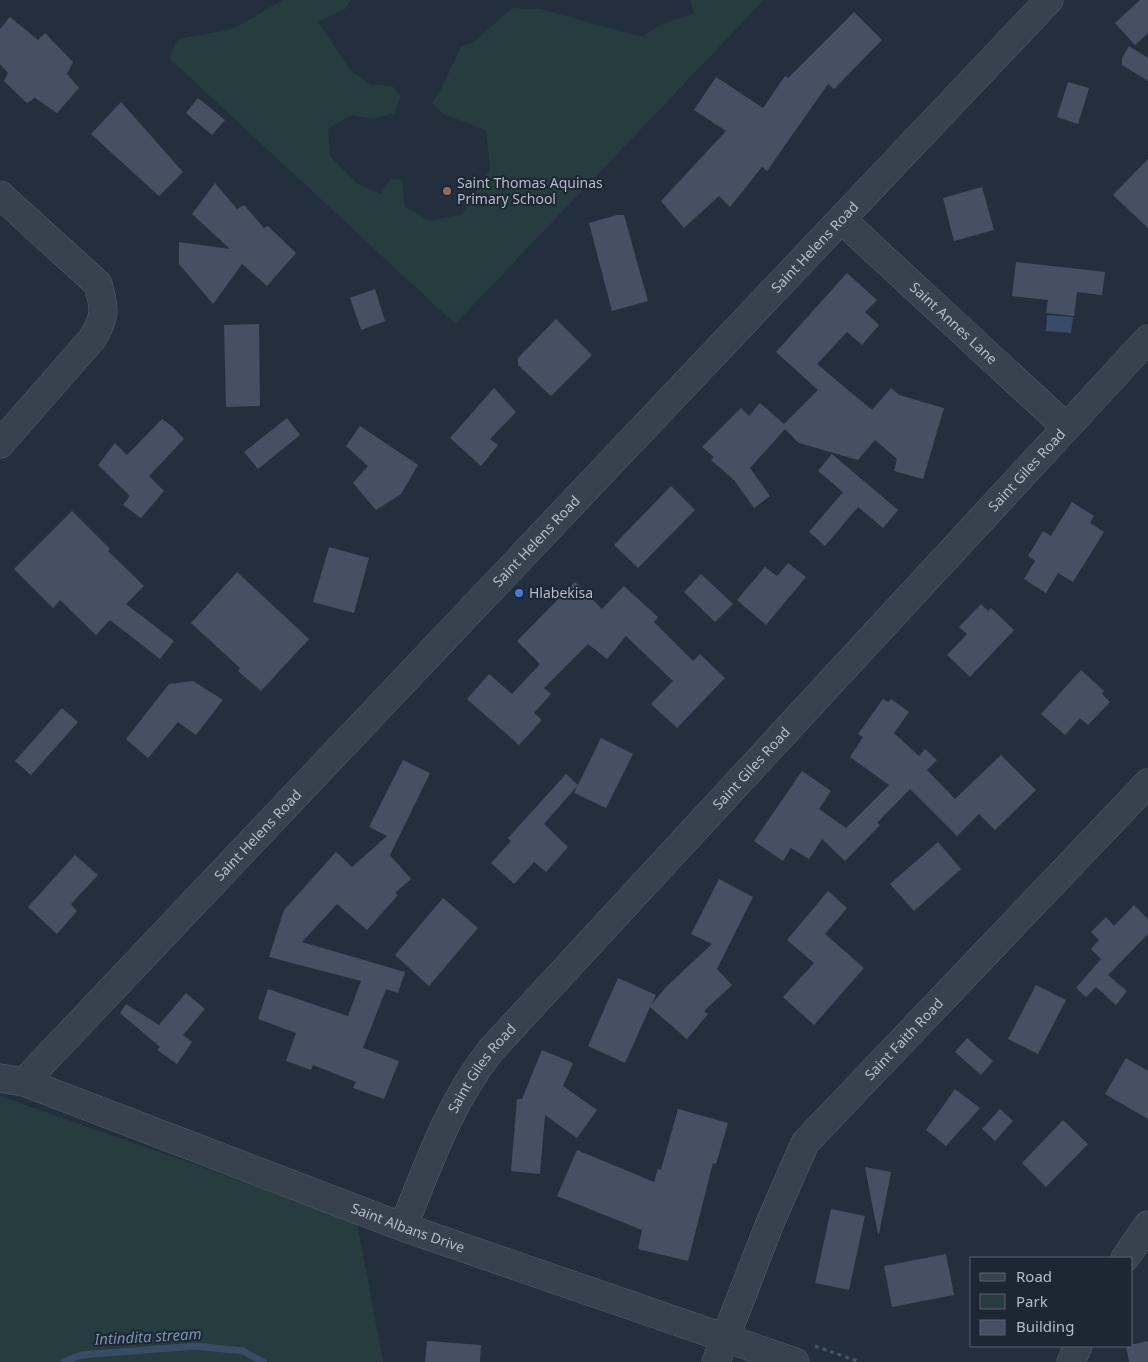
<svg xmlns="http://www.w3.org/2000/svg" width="1148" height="1362" font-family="'Noto Sans',sans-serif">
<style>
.green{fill:#263c3f}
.water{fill:#394c67}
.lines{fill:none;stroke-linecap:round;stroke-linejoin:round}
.stream{stroke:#394c67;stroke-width:7}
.building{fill:#455162}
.minor-casing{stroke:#565f6c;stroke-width:29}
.path{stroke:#44595c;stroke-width:3;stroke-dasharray:4 4;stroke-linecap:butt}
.minor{stroke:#38414e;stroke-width:28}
.education-dot{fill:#8d6e63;stroke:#1d2633;stroke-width:2}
.shop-dot{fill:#3f7fe0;stroke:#1d2633;stroke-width:2}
.labels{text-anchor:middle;stroke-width:4;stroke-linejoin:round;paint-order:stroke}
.poi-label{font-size:14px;fill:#b4bcc9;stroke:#1d2633;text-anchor:start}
.street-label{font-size:14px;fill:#b4bcc9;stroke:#1d2633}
.water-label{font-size:15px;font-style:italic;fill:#7c92b1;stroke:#1d2633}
</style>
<rect width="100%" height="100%" fill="#242f3e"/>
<g class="green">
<polygon points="283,0 351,0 345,9 318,22 350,70 371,85 392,86 401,97 394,113 372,119 351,115 328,129 330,156 358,184 381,194 390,179 402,180 405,207 430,221 462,214 490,169 486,130 443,114 432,103 441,89 461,47 475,41 512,8 540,9 642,37 660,25 694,13 690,0 764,0 455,324 169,58 178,39 233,29"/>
<polygon points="0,1096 357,1222 383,1362 0,1362"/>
</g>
<polygon class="water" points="1047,315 1073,317 1071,333 1046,331"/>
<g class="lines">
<polyline class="stream" points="64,1362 81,1355 196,1346 243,1351 263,1362"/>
</g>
<g class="building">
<polygon points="1140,0 1148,0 1148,33 1135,45 1115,23"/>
<polygon points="854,12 882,40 834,89 828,84 767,171 762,167 730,207 719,196 684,228 661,201 726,131 694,110 716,77 763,108 785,76 788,78"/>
<polygon points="10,17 38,40 45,33 73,62 67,74 79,88 57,113 35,98 27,103 4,81 8,73 0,64 0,29"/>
<polygon points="1129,46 1148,58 1148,81 1122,65 1122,58"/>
<polygon points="1068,82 1089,88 1078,124 1057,117"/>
<polygon points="198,98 225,120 212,135 186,113"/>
<polygon points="121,102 183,172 159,196 91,134"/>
<polygon points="1148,159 1148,228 1113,195"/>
<polygon points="215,183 237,209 244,205 264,228 268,226 296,253 267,286 242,264 213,304 179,264 179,242 230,249 192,214"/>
<polygon points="982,187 994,230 954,241 943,198"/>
<polygon points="617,215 624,215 648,301 612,311 589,223"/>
<polygon points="1016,262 1105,272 1102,295 1077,292 1074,316 1046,313 1048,300 1012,296"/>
<polygon points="847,273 877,300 865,312 879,325 862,345 847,332 817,364 872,410 891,388 899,395 944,408 923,479 894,471 897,459 875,440 858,460 799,443 785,429 750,468 770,496 754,508 734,480 711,460 714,457 702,447 741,408 749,416 760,403 784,424 818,390 776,352"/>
<polygon points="375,289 385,321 361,330 350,298"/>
<polygon points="556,319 592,355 551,396 518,365 518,358"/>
<polygon points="259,324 260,406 226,407 224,325"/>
<polygon points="494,388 516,412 490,439 498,445 481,466 450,438"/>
<polygon points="287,418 300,435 258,469 244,452"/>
<polygon points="162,419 173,427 184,439 149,476 164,491 141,518 123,505 130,496 98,465 115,443 127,455"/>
<polygon points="360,426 418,465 401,494 376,510 353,483 368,466 346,446"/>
<polygon points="832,454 898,510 883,528 858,507 825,546 809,532 843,492 818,471"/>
<polygon points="671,486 695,510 638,568 614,545"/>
<polygon points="1072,502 1094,516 1090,523 1104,532 1073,582 1058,573 1046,593 1024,579 1035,561 1028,556 1043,531 1051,536"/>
<polygon points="72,511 110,549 108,551 144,586 126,604 174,641 160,659 110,620 96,635 60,600 53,608 14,569"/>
<polygon points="329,547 369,558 354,613 313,602"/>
<polygon points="788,563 806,577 766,625 737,600 765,567 777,576"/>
<polygon points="237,572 309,639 261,691 238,671 240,668 191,623"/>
<polygon points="701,574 733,604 715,622 684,592"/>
<polygon points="575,582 602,609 624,586 658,617 654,622 693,661 700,654 725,678 677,728 651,704 673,681 626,636 607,659 588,644 544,688 551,694 534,713 542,720 519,745 467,699 489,674 512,694 540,664 517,641"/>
<polygon points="981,604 988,611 991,608 1014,630 970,677 947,655 967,634 959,627"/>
<polygon points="1081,670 1104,691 1102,694 1110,702 1088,725 1080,718 1065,735 1041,714"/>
<polygon points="193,681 223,700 196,735 178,722 148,758 126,739 169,684"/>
<polygon points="883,699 888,702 891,699 909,712 894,733 919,756 925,749 937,760 927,770 955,799 1001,755 1036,790 995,830 979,814 957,836 910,789 877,823 880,825 845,861 822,839 809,859 791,848 783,861 754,841 802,771 831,791 819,809 846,828 889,785 850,757 863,737 858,734"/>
<polygon points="62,708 78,722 31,775 15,761"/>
<polygon points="601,738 633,754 606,808 574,793"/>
<polygon points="403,760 430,773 390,855 411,879 395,893 398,895 367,930 337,904 302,942 405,972 398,993 386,989 363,1048 399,1061 384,1099 353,1088 356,1082 313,1065 311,1070 286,1061 296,1033 258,1019 268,989 348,1016 361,981 269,957 284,910 336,852 352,867 387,836 369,827"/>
<polygon points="566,774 578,785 544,824 568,847 546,872 534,862 514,884 491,863 511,841 508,838"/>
<polygon points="938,842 961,869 914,911 890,884"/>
<polygon points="75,855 98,875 71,904 77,911 57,934 28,907"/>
<polygon points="719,879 753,897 717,969 732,985 704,1011 708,1014 687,1039 650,1007 625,1063 588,1046 618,978 656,995 651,1005 666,987 712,944 691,934"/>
<polygon points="828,891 847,908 825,934 864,968 814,1025 783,997 814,963 787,940"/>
<polygon points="443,898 478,928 429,986 395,955"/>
<polygon points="1134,905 1148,919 1148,934 1108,975 1127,991 1116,1005 1096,987 1086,997 1076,988 1101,959 1091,949 1099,940 1091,932 1106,917 1114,926"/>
<polygon points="1036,985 1066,1000 1038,1054 1008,1039"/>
<polygon points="186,993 205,1009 183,1035 192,1042 177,1064 157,1050 160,1047 120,1013 126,1004 159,1025"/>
<polygon points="967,1038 993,1061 981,1075 955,1052"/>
<polygon points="542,1050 573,1063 563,1086 597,1110 577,1138 545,1115 540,1174 511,1171 517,1099 522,1099"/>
<polygon points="1126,1058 1148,1071 1148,1119 1105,1094"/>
<polygon points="955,1089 980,1108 946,1146 926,1130"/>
<polygon points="678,1109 728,1123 716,1164 713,1163 688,1261 638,1249 642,1230 557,1196 577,1150 654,1182 658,1169 661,1170"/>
<polygon points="1000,1109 1013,1121 995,1141 982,1129"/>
<polygon points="1063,1120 1088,1144 1046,1187 1022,1163"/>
<polygon points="865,1167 891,1172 879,1234 878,1234"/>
<polygon points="831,1209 865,1216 849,1290 815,1283"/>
<polygon points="946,1254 954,1295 892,1307 884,1266"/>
<polygon points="427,1341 481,1345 480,1362 425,1362"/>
<polygon points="1148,1341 1148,1362 1129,1362 1126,1346"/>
</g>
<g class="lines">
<g class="minor-casing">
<g id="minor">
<path d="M0,195L98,284C105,309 106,317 92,339L0,444"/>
<path id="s1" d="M842,220L1066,427"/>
<path id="s2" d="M0,1078L24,1082L403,1227L795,1362"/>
<path id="s3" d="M24,1082L1049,0"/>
<path id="s4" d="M403,1227C428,1166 449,1103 491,1050L1148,339"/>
<polyline points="1125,1258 1148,1225"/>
<path id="s5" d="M716,1362L770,1223L805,1143L1148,783"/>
<polyline points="1071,1362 1078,1346"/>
</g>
</g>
<polyline class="path" points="815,1346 860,1362"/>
<use href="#minor" class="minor"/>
</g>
<circle class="education-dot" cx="447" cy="191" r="5"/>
<circle class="shop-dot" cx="519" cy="593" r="5"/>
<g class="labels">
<g class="poi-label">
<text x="457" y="188">Saint Thomas Aquinas<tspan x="457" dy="16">Primary School</tspan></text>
<text x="529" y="598">Hlabekisa</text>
</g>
<g class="street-label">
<text dy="5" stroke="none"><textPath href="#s3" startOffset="1150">Saint Helens Road</textPath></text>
<text dy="5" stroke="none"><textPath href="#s1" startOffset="152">Saint Annes Lane</textPath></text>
<text dy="5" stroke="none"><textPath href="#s4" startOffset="988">Saint Giles Road</textPath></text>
<text dy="5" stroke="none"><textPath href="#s3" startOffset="745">Saint Helens Road</textPath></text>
<text dy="5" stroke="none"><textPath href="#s4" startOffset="582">Saint Giles Road</textPath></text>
<text dy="5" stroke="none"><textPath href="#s3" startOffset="340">Saint Helens Road</textPath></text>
<text dy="5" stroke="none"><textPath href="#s5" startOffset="380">Saint Faith Road</textPath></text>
<text dy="5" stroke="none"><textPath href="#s4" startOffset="178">Saint Giles Road</textPath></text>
<text dy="5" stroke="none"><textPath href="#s2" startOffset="435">Saint Albans Drive</textPath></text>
</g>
<g class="water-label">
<text transform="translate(148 1337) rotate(-3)" y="5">Intindita stream</text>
</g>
</g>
<rect x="970" y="1257" width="162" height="90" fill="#1d2633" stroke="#59626f"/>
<rect x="980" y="1273" width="25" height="8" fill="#38414e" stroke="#59626f"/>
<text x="1016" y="1282" font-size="15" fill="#b4bcc9">Road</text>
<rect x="980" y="1294" width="25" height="15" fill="#263c3f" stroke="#59626f"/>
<text x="1016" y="1307" font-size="15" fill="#b4bcc9">Park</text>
<rect x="980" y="1320" width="25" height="15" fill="#455162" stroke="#59626f"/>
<text x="1016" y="1332" font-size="15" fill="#b4bcc9">Building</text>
</svg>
